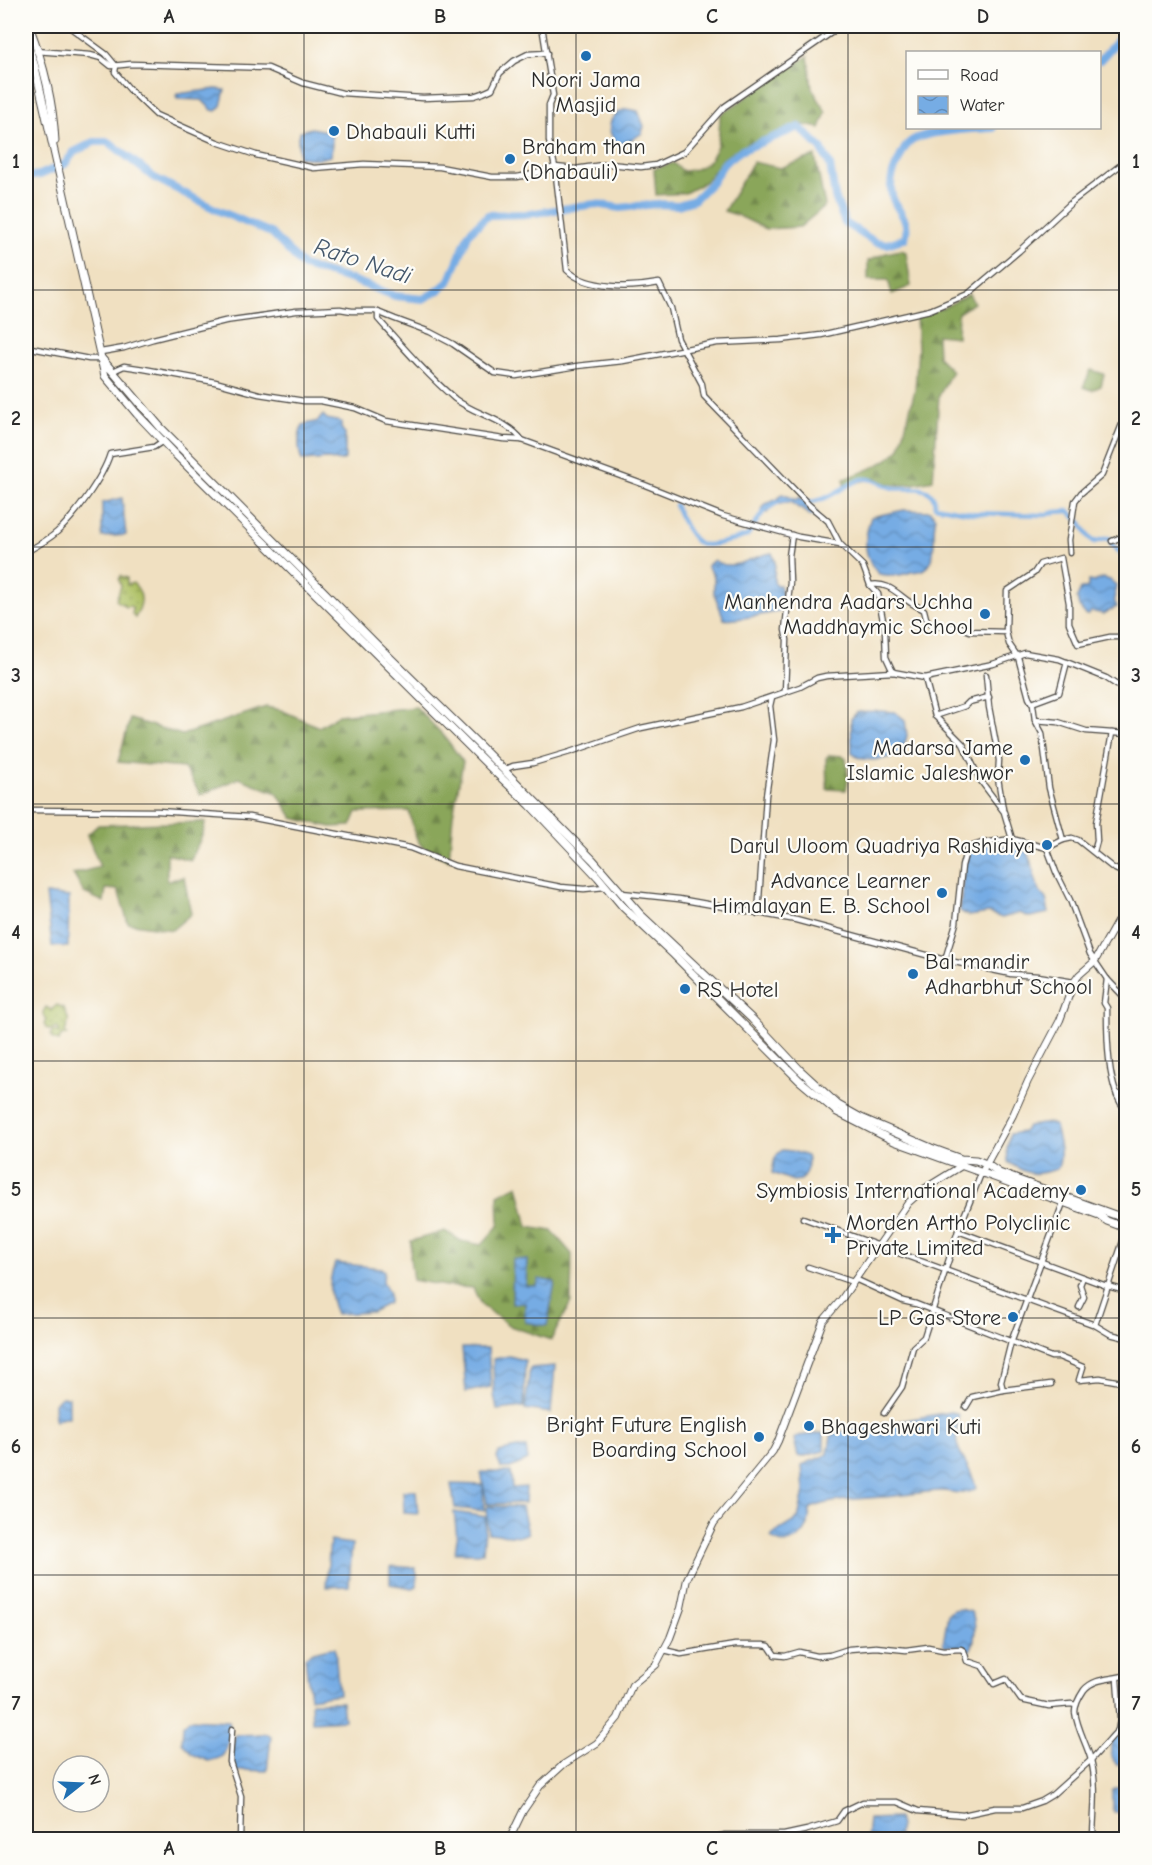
<svg xmlns="http://www.w3.org/2000/svg" width="1152" height="1865" font-family="'Comic Neue',sans-serif">
<style>
.grass{fill:url(#grass-dots);stroke:#6c7648;stroke-width:1.5}
.forest{fill:url(#forest-firs);stroke:#5a6842;stroke-width:1.5}
.water{fill:url(#water-waves);stroke:#506c88;stroke-width:1.5}
.lines{fill:none;stroke-linecap:round;stroke-linejoin:round}
.canal{stroke:#76ace4;stroke-width:4.5}
.river{stroke:#76ace4;stroke-width:8}
.minor-casing{stroke:#494642;stroke-width:7}
.major-casing{stroke:#494642;stroke-width:8}
.highway-casing{stroke:#494642;stroke-width:9}
.minor{stroke:#fff;stroke-width:4.5}
.major{stroke:#fff;stroke-width:6}
.highway{stroke:#fff;stroke-width:7}
.grid{fill:none;stroke:#2b2b2b;stroke-width:1.5;stroke-opacity:0.55}
.poi-dot{fill:#1f6fb2;stroke:#fdfcf7;stroke-width:2}
.labels{text-anchor:middle;stroke-width:4.5;stroke-linejoin:round;paint-order:stroke}
.poi-label{font-size:22px;fill:#2b2b2b;stroke:#fdfcf7;text-anchor:end}
.water-label{font-size:24px;font-style:italic;fill:#45586c;stroke:#fdfcf7}
.neatline{fill:none;stroke:#2b2b2b;stroke-width:2}
.grid-label{font-size:20px;text-anchor:middle;font-weight:bold;fill:#2b2b2b}
</style>
<defs>
<pattern id="grass-dots" width="8" height="8" patternUnits="userSpaceOnUse" patternTransform="scale(1.5)"><rect width="8" height="8" fill="#adc064"/><path d="M2 2h.1M6 6h.1" fill="none" stroke="#8d9c53" stroke-width="1.8" stroke-linecap="round"/></pattern>
<pattern id="forest-firs" width="22" height="20" patternUnits="userSpaceOnUse" patternTransform="scale(1.5)"><rect width="22" height="20" fill="#8aa65a"/><path d="M5 1l3.5 6h-7zM16 11l3.5 6h-7z" fill="#71874b"/></pattern>
<pattern id="water-waves" width="16" height="10" patternUnits="userSpaceOnUse" patternTransform="scale(1.5)"><rect width="16" height="10" fill="#76ace4"/><path d="M0 5q4-4 8 0t8 0" fill="none" stroke="#618cb9"/></pattern>
</defs>
<rect width="100%" height="100%" fill="#fdfcf7"/>
<filter id="ink" filterUnits="userSpaceOnUse"><feTurbulence type="fractalNoise" baseFrequency=".0167" numOctaves="2"/><feDisplacementMap in="SourceGraphic" scale="12" xChannelSelector="R" yChannelSelector="G"/><feConvolveMatrix kernelMatrix="1 2 1 2 8 2 1 2 1" color-interpolation-filters="sRGB"/></filter>
<filter id="wash" filterUnits="userSpaceOnUse"><feTurbulence type="fractalNoise" baseFrequency=".008" numOctaves="4" result="noise"/><feDisplacementMap in="SourceGraphic" scale="24" xChannelSelector="R" yChannelSelector="G"/><feGaussianBlur stdDeviation="1.35" result="paint"/><feColorMatrix in="noise" values="0 0 0 0 0 0 0 0 0 0 0 0 0 0 0 0 0 1.4 0 .05"/><feComposite in="paint" operator="in"/></filter>
<g filter="url(#wash)">
<rect width="100%" height="100%" fill="#f0e0c1"/>
<g class="grass">
<path d="M121,576L127,578V585L133,583C145,594 142,605 135,618L132,614L133,608L130,606L126,607L116,600L121,586L119,580Z"/>
<polygon points="57,1005 64,1008 69,1021 65,1032 67,1035 61,1036 59,1041 53,1039 51,1035 52,1031 60,1032 57,1027 50,1030 46,1028 44,1024 46,1020 43,1012 46,1007 51,1010"/>
</g>
<g class="forest">
<path d="M808,56L812,88L826,112L820,128L799,124L739,148L723,159L706,181L698,186L685,193L656,195L654,169L673,163L683,171C718,169 719,143 720,115Z"/>
<polygon points="815,156 825,206 800,227 766,229 737,215 724,211 753,162 780,168"/>
<polygon points="901,250 906,252 911,286 892,294 888,280 868,280 868,261 886,253"/>
<path d="M969,294L974,303L958,313L957,337L937,335L938,357L952,371L939,396L933,480C914,484 893,490 876,478L844,485V479C863,472 887,464 900,448L915,390L918,348L916,316L943,308Z"/>
<polygon points="1091,370 1104,374 1101,386 1092,390 1083,387"/>
<path d="M266,707L281,710L319,727L338,715L416,707L445,737L463,762L453,815L449,860C415,847 417,844 409,811L357,812L351,826L331,827L293,818L277,793L239,778L201,795L184,768L118,762L130,719L182,735Z"/>
<polygon points="829,755 842,756 846,759 848,778 846,790 827,789 826,758"/>
<path d="M205,822C205,836 195,847 191,860L167,854V881L184,877L191,914L172,930L128,923L118,890L106,889L104,902L84,893L73,874L100,867L87,835L98,825Z"/>
<polygon points="518,1185 528,1227 552,1231 572,1254 571,1302 551,1340 510,1326 481,1305 473,1288 446,1286 413,1280 410,1258 411,1241 445,1231 461,1241 481,1245 499,1225 498,1195"/>
</g>
<g class="water">
<polygon points="216,89 225,90 221,106 216,111 212,110 202,100 177,99 176,96 177,94"/>
<path d="M626,109L638,111L644,126L642,133L630,141L618,144C604,130 608,115 626,109Z"/>
<polygon points="311,128 331,132 332,143 331,156 318,159 299,157 298,136 301,131"/>
<path d="M323,415L327,419L342,422L341,428L345,434V459L341,461L328,459L302,461C298,449 297,437 303,425L318,421Z"/>
<polygon points="782,494 797,500 800,497 808,508 817,512 816,517 809,516 808,513 803,511 802,508 800,509 791,502 773,505 767,513 762,510 765,504 778,499"/>
<polygon points="122,498 126,535 102,537 102,503"/>
<path d="M904,510L930,511L936,517C931,531 939,561 924,569C920,572 915,571 911,572C901,576 889,576 879,574C862,558 864,536 871,517Z"/>
<path d="M772,553L775,561L774,582L776,585H780L785,607L781,611C770,613 731,622 724,619L714,593V576L707,566L714,560C733,574 752,555 772,553Z"/>
<polygon points="1103,578 1110,580 1116,585 1114,600 1117,607 1103,614 1091,611 1089,615 1086,615 1079,607 1077,598 1081,589 1088,587 1088,581 1094,582"/>
<path d="M878,711L895,712L905,720L907,736L902,752C889,759 864,765 852,753L851,719L857,712Z"/>
<polygon points="991,843 1002,848 1006,845 1016,845 1020,850 1026,851 1030,859 1039,891 1046,899 1049,913 1030,917 1019,913 1002,918 989,913 969,916 960,911 965,858 968,852"/>
<polygon points="46,894 69,897 68,947 52,946"/>
<path d="M1049,1123L1055,1126C1058,1139 1064,1157 1057,1169C1033,1176 1030,1176 1008,1162L1007,1148L1010,1134L1023,1132L1028,1126Z"/>
<path d="M782,1150L792,1151L807,1156C810,1163 806,1174 801,1180L793,1181L772,1173C774,1164 773,1156 782,1150Z"/>
<polygon points="513,1259 527,1260 526,1286 537,1286 539,1279 555,1282 547,1326 525,1322 525,1303 512,1304"/>
<path d="M335,1263L381,1268L384,1271L383,1281L389,1294V1303L372,1312L336,1314C328,1295 328,1283 335,1263Z"/>
<polygon points="462,1348 488,1348 491,1387 466,1392"/>
<polygon points="509,1356 525,1360 524,1407 497,1410 494,1395 493,1359"/>
<polygon points="555,1366 551,1413 525,1409 530,1368"/>
<polygon points="62,1397 69,1397 69,1417 63,1417 55,1421 54,1403"/>
<path d="M950,1412L955,1413L958,1415C958,1425 955,1435 957,1444C961,1459 974,1474 976,1488C966,1497 953,1491 941,1491C925,1491 910,1495 894,1496C867,1499 836,1498 811,1508C809,1514 809,1522 807,1527C800,1541 784,1549 771,1537L773,1534L798,1519L804,1491L802,1465L828,1454L831,1436L834,1433Z"/>
<polygon points="821,1433 824,1434 824,1451 801,1457 798,1456 794,1439 798,1436"/>
<polygon points="517,1448 526,1448 528,1460 510,1468 501,1468 497,1458 499,1452"/>
<polygon points="481,1472 511,1472 512,1488 526,1487 525,1503 487,1504"/>
<polygon points="451,1484 483,1485 484,1511 455,1508"/>
<polygon points="411,1490 416,1491 418,1514 404,1513 403,1491"/>
<polygon points="488,1506 522,1507 528,1533 521,1536 488,1533 486,1508"/>
<polygon points="454,1512 486,1517 483,1553 455,1553 457,1538"/>
<polygon points="330,1541 352,1544 349,1586 326,1587"/>
<polygon points="392,1566 415,1568 417,1574 417,1586 413,1588 390,1584 390,1567"/>
<path d="M960,1609L971,1612C977,1621 976,1645 968,1653L965,1647L945,1646L943,1644L948,1614L954,1610Z"/>
<polygon points="329,1648 335,1648 339,1694 310,1698 305,1657 313,1652"/>
<polygon points="342,1702 344,1720 312,1722 311,1702"/>
<path d="M189,1719L229,1721C231,1728 228,1750 222,1756C219,1759 212,1760 208,1761L192,1754L182,1742L183,1725Z"/>
<path d="M1126,1731V1763L1117,1765C1110,1756 1108,1744 1116,1734Z"/>
<path d="M267,1734L271,1737L267,1771L242,1770L235,1772C229,1761 233,1746 235,1735Z"/>
<polygon points="1126,1787 1126,1813 1114,1812 1112,1807 1112,1791 1116,1788"/>
<polygon points="898,1818 900,1825 898,1835 902,1839 867,1839 869,1819"/>
</g>
<g class="lines">
<g class="canal">
<path d="M804,502C825,504 841,487 859,480C871,475 883,486 894,488C906,490 920,485 930,493C935,496 934,501 935,506L973,513L1045,515L1055,512L1069,511L1081,523L1089,537L1094,542L1109,538L1113,546L1126,558"/>
<path d="M675,505C679,515 691,541 700,544C710,548 737,539 747,536L764,511L778,502"/>
</g>
<g class="river">
<polyline points="1100,60 1126,31"/>
<path d="M26,177L40,175L65,164L74,152L94,142H109L153,177L217,210L271,233L303,266L352,280L395,296L423,299L439,290L450,280L469,233L488,215L528,214L595,204L620,208L655,204L678,205L694,200L712,182L724,163L740,151L799,127L821,148L830,165L835,197L845,223L875,242L887,244L905,238C911,218 897,213 892,196C889,183 892,172 899,160C901,155 904,148 908,144C920,130 974,129 993,128"/>
</g>
</g>
</g>
<g filter="url(#ink)">
<g class="lines">
<g class="minor-casing">
<g id="minor">
<polyline points="68,26 106,54 116,66 115,72 131,91 156,115 217,142 256,155 314,168 364,164 440,167 492,177 517,177 534,174 555,167 575,169 609,164 641,167 656,165 684,152 724,107 841,26"/>
<path d="M542,26L553,95L549,105V141L555,167L567,270C588,290 633,288 659,283L671,308L678,339L702,384L704,396L809,505L828,521L840,544"/>
<polyline points="36,51 90,55 101,58 111,66 131,64 268,68 303,83 342,93 423,98 474,96 483,93 492,89 500,73 514,61 528,54 547,53"/>
<path d="M378,312V319C403,347 427,375 455,399C476,415 506,419 522,440"/>
<polyline points="26,347 89,359 102,359"/>
<polyline points="101,352 124,348 153,339 225,321 296,311 340,309 352,311 375,311 395,319 430,332 453,344 495,373 516,376 577,366 623,361 717,343 781,340 821,335 930,310 968,294 1019,251 1072,202 1126,161"/>
<polyline points="113,371 124,366 144,369 215,382 259,394 304,401 321,401 355,408 386,421 503,439 522,440 645,485 723,516 799,537 840,544 863,566 870,585 878,594 885,631 886,657 893,672"/>
<polyline points="1112,541 1126,535"/>
<path d="M26,552C37,546 48,540 57,532C75,516 103,477 110,454L154,447L163,441"/>
<polyline points="1070,553 1069,540 1075,501 1081,493 1102,475 1126,414"/>
<path d="M870,585C889,582 896,593 911,603C915,606 920,607 924,610L926,618L932,626L961,627L970,631L1006,632L1009,644L1018,657L1029,698L1033,705L1035,720L1042,733L1049,788L1063,840L1072,838L1078,840L1113,868L1126,874"/>
<polyline points="1006,632 1007,591 1034,573 1040,564 1061,558 1069,603 1069,623 1078,644 1110,637 1126,637"/>
<polyline points="986,675 989,707 999,760 998,778 1003,809"/>
<polyline points="925,678 935,716 963,744 980,780 1004,812 1012,839 1047,848 1063,840"/>
<polyline points="785,692 787,640 785,630 790,582 789,556 792,535"/>
<polyline points="1032,703 1059,693 1067,662"/>
<polyline points="935,716 965,706 969,702 989,697"/>
<polyline points="1035,720 1058,722 1086,731 1126,734"/>
<polyline points="504,770 513,766 533,763 570,752 641,728 741,707 800,687 817,678 826,676 893,672 925,678 993,664 1025,653 1059,659 1106,678 1126,691"/>
<polyline points="26,810 158,811 249,817 410,848 455,866 561,887 584,889 605,887"/>
<polyline points="1047,848 1056,872 1070,900 1090,954 1107,979 1126,999"/>
<polyline points="1094,852 1097,841 1096,823 1112,733"/>
<polyline points="622,893 679,899 796,920 945,960 1011,974 1038,976 1074,982"/>
<polyline points="758,914 766,796 774,740 770,706 772,697"/>
<polyline points="945,960 956,923 962,866 967,848 982,843 1012,839"/>
<path d="M1107,979L1104,1003L1107,1008C1107,1035 1107,1091 1126,1110"/>
<polyline points="1117,1096 1126,1091"/>
<polyline points="803,1218 1095,1325"/>
<polyline points="958,1231 1104,1285 1126,1291"/>
<polyline points="1126,1232 1095,1325 1110,1334 1126,1338"/>
<polyline points="808,1267 853,1282"/>
<polyline points="855,1279 903,1301 916,1304 1051,1357 1059,1357 1083,1367 1079,1380 1100,1378 1126,1383"/>
<polyline points="1079,1307 1084,1297 1080,1285 1083,1277"/>
<polyline points="1051,1384 1003,1390 1001,1382 1011,1342 1063,1203"/>
<polyline points="966,1407 972,1397 1003,1390"/>
<polyline points="884,1413 902,1387 913,1347 924,1337 958,1231 981,1174"/>
<polyline points="664,1650 681,1654 735,1645 763,1645 769,1646 775,1655 785,1656 799,1652 817,1656 830,1655 849,1649 876,1647 906,1650 928,1647 943,1650 961,1649 964,1651 967,1661 982,1666 994,1684 1006,1679 1021,1700 1049,1706 1071,1704 1076,1705"/>
<polyline points="232,1729 230,1762 241,1796 240,1840"/>
<polyline points="702,1840 725,1835 784,1835 807,1830 837,1821 844,1811 863,1802 897,1802 918,1811 963,1815 995,1808 1022,1808 1042,1801 1052,1795 1091,1760 1118,1730 1120,1720 1117,1679"/>
<path d="M1093,1840C1093,1813 1098,1787 1091,1760C1087,1745 1077,1728 1075,1712C1075,1705 1080,1696 1084,1690C1095,1677 1112,1680 1126,1675"/>
</g>
</g>
<g class="major-casing">
<g id="major">
<polyline points="981,1174 1013,1115 1028,1081 1060,1020 1074,982 1079,975 1095,961 1126,906"/>
<polyline points="509,1840 523,1811 540,1786 564,1764 597,1743 618,1718 632,1685 656,1665 670,1638 681,1608 687,1579 714,1523 773,1451 778,1441 823,1321 841,1300 908,1203 924,1189 963,1165"/>
</g>
</g>
<g class="highway-casing">
<g id="highway">
<path d="M29,26C43,62 53,102 55,141"/>
<polyline points="26,39 35,67 105,376 137,414 176,455 495,772 530,805 598,877 624,908 674,955 799,1080 837,1112 894,1141 1099,1215 1107,1221 1126,1228"/>
<polyline points="102,359 161,428 379,647 477,743 593,860 640,914 752,1019 800,1070 838,1105 861,1118 931,1148 961,1159 976,1160 986,1164 999,1173 1126,1219"/>
</g>
</g>
<use href="#minor" class="minor"/>
<use href="#major" class="major"/>
<use href="#highway" class="highway"/>
</g>
</g>
<path class="grid" d="M304,26V1840M576,26V1840M848,26V1840M26,290H1126M26,547H1126M26,804H1126M26,1061H1126M26,1318H1126M26,1575H1126"/>
<g class="poi-dot">
<circle cx="586" cy="56" r="6"/>
<circle cx="334" cy="131" r="6"/>
<circle cx="510" cy="159" r="6"/>
<circle cx="985" cy="614" r="6"/>
<circle cx="1025" cy="760" r="6"/>
<circle cx="1047" cy="845" r="6"/>
<circle cx="942" cy="893" r="6"/>
<circle cx="913" cy="974" r="6"/>
<circle cx="685" cy="989" r="6"/>
<circle cx="1081" cy="1190" r="6"/>
<path d="M830 1226h6v6h6v6h-6v6h-6v-6h-6v-6h6z"/>
<circle cx="1013" cy="1317" r="6"/>
<circle cx="809" cy="1426" r="6"/>
<circle cx="759" cy="1437" r="6"/>
</g>
<g class="labels">
<g class="poi-label">
<text x="586" y="87" text-anchor="middle">Noori Jama<tspan x="586" dy="25">Masjid</tspan></text>
<text x="346" y="139" text-anchor="start">Dhabauli Kutti</text>
<text x="522" y="154" text-anchor="start">Braham than<tspan x="522" dy="25">(Dhabauli)</tspan></text>
<text x="973" y="609">Manhendra Aadars Uchha<tspan x="973" dy="25">Maddhaymic School</tspan></text>
<text x="1013" y="755">Madarsa Jame<tspan x="1013" dy="25">Islamic Jaleshwor</tspan></text>
<text x="1035" y="853">Darul Uloom Quadriya Rashidiya</text>
<text x="930" y="888">Advance Learner<tspan x="930" dy="25">Himalayan E. B. School</tspan></text>
<text x="925" y="969" text-anchor="start">Bal mandir<tspan x="925" dy="25">Adharbhut School</tspan></text>
<text x="697" y="997" text-anchor="start">RS Hotel</text>
<text x="1069" y="1198">Symbiosis International Academy</text>
<text x="846" y="1230" text-anchor="start">Morden Artho Polyclinic<tspan x="846" dy="25">Private Limited</tspan></text>
<text x="1001" y="1325">LP Gas Store</text>
<text x="747" y="1432">Bright Future English<tspan x="747" dy="25">Boarding School</tspan></text>
<text x="821" y="1434" text-anchor="start">Bhageshwari Kuti</text>
</g>
<g class="water-label">
<text transform="translate(363 261) rotate(18)" y="8">Rato Nadi</text>
</g>
</g>
<rect width="1152" height="1865" fill="none" stroke="#fdfcf7" stroke-width="66"/>
<rect x="906" y="51" width="195" height="78" fill="#fdfcf7" stroke="#a9a8a5" stroke-width="1.5"/>
<rect x="918" y="70" width="30" height="9" fill="#ffffff" stroke="#a9a8a5" stroke-width="1.5"/>
<text x="960" y="81" font-size="18" fill="#2b2b2b">Road</text>
<rect x="918" y="96" width="30" height="18" fill="url(#water-waves)" stroke="#a9a8a5" stroke-width="1.5"/>
<text x="960" y="111" font-size="18" fill="#2b2b2b">Water</text>
<g transform="translate(81 1784) rotate(72)"><circle r="28" fill="#fdfcf7" stroke="#a9a8a5" stroke-width="1.5"/>
<path d="M0-4.5L10 22L0 15L-10 22Z" fill="#1f6fb2"/>
<text y="-9" font-size="16" font-weight="bold" text-anchor="middle" fill="#2b2b2b">N</text>
</g>
<rect x="33" y="33" width="1086" height="1799" class="neatline"/>
<g class="grid-label">
<text x="169" y="23">A</text>
<text x="440" y="23">B</text>
<text x="712" y="23">C</text>
<text x="983" y="23">D</text>
<text x="16" y="168">1</text>
<text x="1136" y="168">1</text>
<text x="16" y="425">2</text>
<text x="1136" y="425">2</text>
<text x="16" y="682">3</text>
<text x="1136" y="682">3</text>
<text x="16" y="939">4</text>
<text x="1136" y="939">4</text>
<text x="16" y="1196">5</text>
<text x="1136" y="1196">5</text>
<text x="16" y="1453">6</text>
<text x="1136" y="1453">6</text>
<text x="16" y="1710">7</text>
<text x="1136" y="1710">7</text>
<text x="169" y="1855">A</text>
<text x="440" y="1855">B</text>
<text x="712" y="1855">C</text>
<text x="983" y="1855">D</text>
</g>
</svg>
